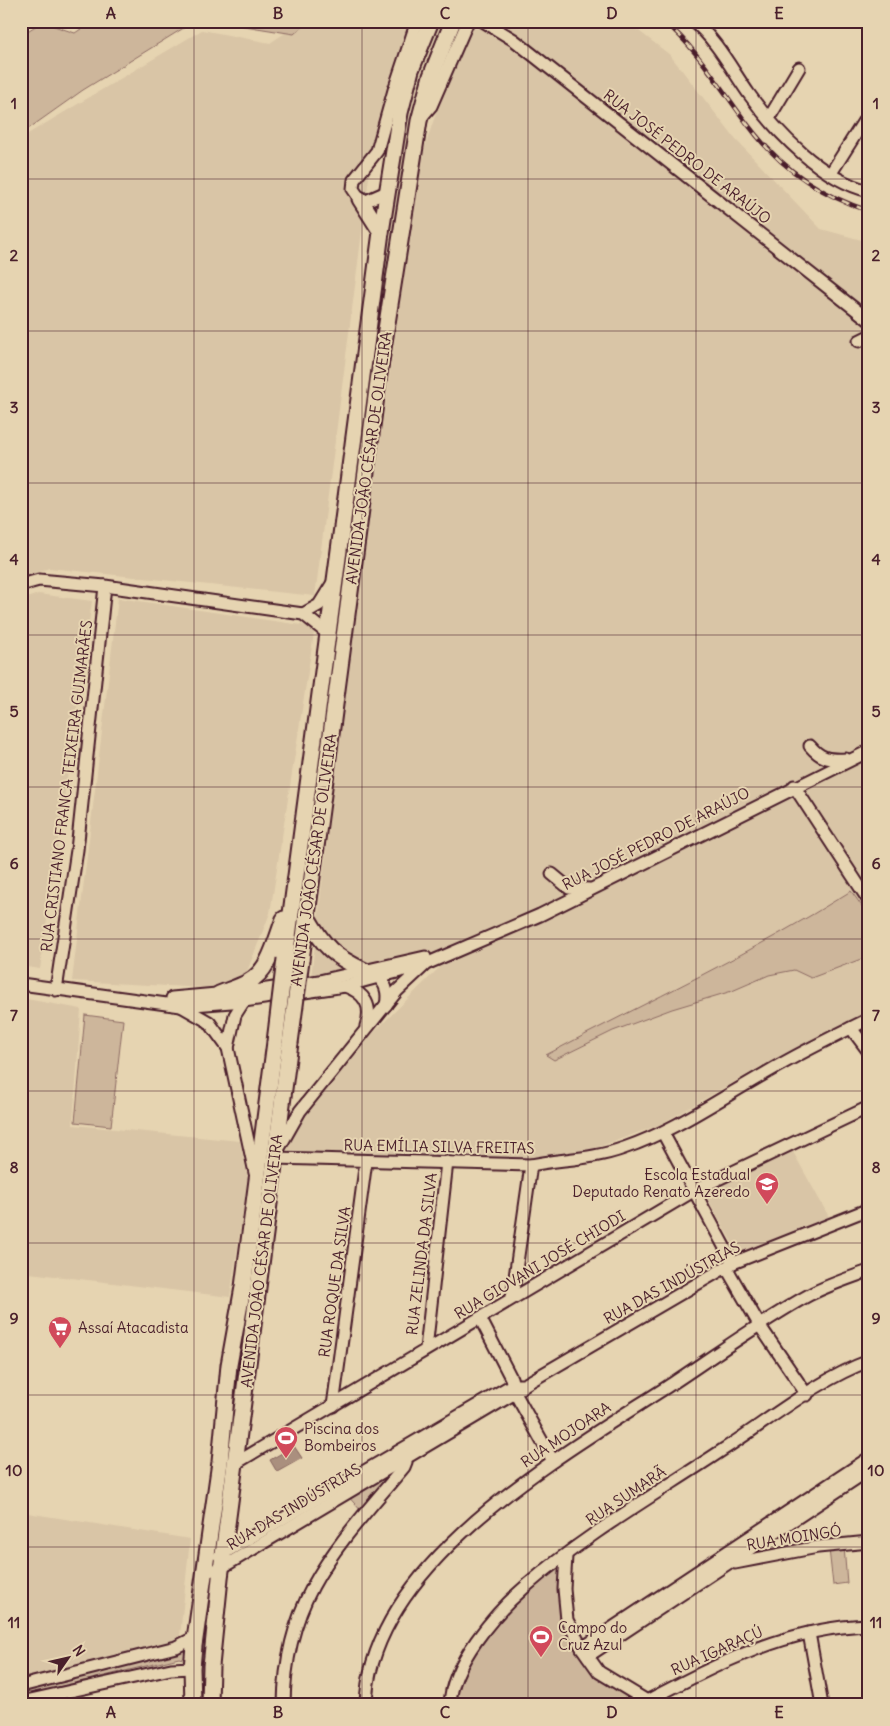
<svg xmlns="http://www.w3.org/2000/svg" width="890" height="1726" font-family="Delius,sans-serif">
<style>
.built{fill:#d9c5a6}
.green{fill:#cdb69b;stroke:#8c6a63}
.water{fill:#aa8f7e;stroke:#84625d}
.lines{fill:none;stroke-linecap:round;stroke-linejoin:round}
.minor-casing{stroke:#4a1f2b;stroke-width:15}
.major-casing{stroke:#4a1f2b;stroke-width:19}
.minor{stroke:#e6d4b1;stroke-width:11}
.major{stroke:#e6d4b1;stroke-width:15}
.rail-casing{stroke:#4a1f2b;stroke-width:4.5}
.rail{stroke:#e6d4b1;stroke-width:2.5;stroke-dasharray:8;stroke-linecap:butt}
.major-bridge-casing{stroke:#4a1f2b;stroke-width:19;stroke-linecap:butt}
.major-bridge{stroke:#e6d4b1;stroke-width:15}
.grid{fill:none;stroke:#4a1f2b;stroke-width:1;stroke-opacity:0.55}
.labels{text-anchor:middle;stroke-width:4;stroke-linejoin:round;paint-order:stroke}
.street-label{font-size:15px;fill:#4a1f2b;stroke:#e6d4b1}
.poi-label{font-size:15px;fill:#4a1f2b;stroke:#e6d4b1;text-anchor:start}
.neatline{fill:none;stroke:#4a1f2b;stroke-width:2}
.grid-label{font-size:16px;text-anchor:middle;font-weight:bold;fill:#4a1f2b}
</style>
<rect width="100%" height="100%" fill="#e6d4b1"/>
<filter id="ink" filterUnits="userSpaceOnUse"><feTurbulence type="fractalNoise" baseFrequency=".02" numOctaves="2"/><feDisplacementMap in="SourceGraphic" scale="10" xChannelSelector="R" yChannelSelector="G"/><feConvolveMatrix kernelMatrix="1 2 1 2 8 2 1 2 1" color-interpolation-filters="sRGB"/></filter>
<g filter="url(#ink)">
<g class="built">
<polygon points="303,21 414,21 372,154 315,596 49,568 21,578 21,138 202,30 270,43"/>
<polygon points="474,21 626,21 670,55 736,140 821,229 869,242 869,1010 762,1066 659,1125 593,1149 531,1158 295,1155 287,1149 306,1114 370,1036 439,968 434,956 311,978 353,620 422,155 460,41"/>
<polygon points="38,594 92,601 40,969 21,966 21,600"/>
<polygon points="118,598 315,627 270,913 246,974 207,988 72,981"/>
<polygon points="21,998 81,1009 73,1125 240,1141 248,1179 230,1297 21,1272"/>
<polygon points="792,1150 829,1217 738,1253 704,1192"/>
<polygon points="21,1512 190,1539 180,1636 175,1643 21,1682"/>
</g>
<g class="green">
<polygon points="93,21 195,21 83,90 21,134 21,35 42,22 75,33"/>
<polygon points="214,21 309,21 294,34"/>
<path d="M851,891L869,916V956L811,978L794,970L769,975L732,991L672,1009L613,1031L554,1060L546,1055C648,1001 753,953 851,891Z"/>
<polygon points="85,1015 123,1020 111,1126 75,1122"/>
<polygon points="397,1465 362,1512 347,1495"/>
<polygon points="844,1547 847,1583 833,1585 829,1549"/>
<polygon points="561,1566 559,1597 562,1625 576,1650 592,1673 636,1699 625,1705 454,1705 459,1679 483,1639 524,1594"/>
<polygon points="187,1648 187,1660 179,1658 21,1696 21,1691"/>
</g>
<polygon class="water" points="294,1446 302,1458 277,1472 270,1460"/>
<g class="lines">
<g class="minor-casing">
<g id="minor">
<polyline points="483,21 514,40 869,320"/>
<path d="M693,21C716,39 732,70 749,94C776,132 822,180 869,191"/>
<polyline points="769,118 799,68"/>
<polyline points="420,119 431,106 468,21"/>
<polyline points="831,173 869,113"/>
<polyline points="389,191 366,201 360,199 353,189 354,180 377,151 394,90 417,21"/>
<polyline points="859,341 869,336"/>
<polyline points="21,585 39,580 105,586 303,614 328,634"/>
<polyline points="303,614 319,605 332,584"/>
<path d="M810,746C821,759 829,760 846,759"/>
<polyline points="794,786 869,901"/>
<polyline points="552,874 569,888 589,889"/>
<path d="M375,975C386,982 389,992 386,1005"/>
<polyline points="21,984 181,1006 244,1001 345,986 423,965"/>
<path d="M345,986C365,993 373,1006 366,1026"/>
<polyline points="56,990 77,850 105,586"/>
<polyline points="172,998 261,990 319,981 425,957"/>
<polyline points="181,1006 209,1022 228,1048 255,1173"/>
<polyline points="851,1028 869,1052"/>
<polyline points="228,1048 235,1015 244,1001 248,999"/>
<polyline points="663,1133 733,1263"/>
<polyline points="279,1148 300,1111 397,991 426,964 540,915 869,751"/>
<path d="M275,1158L531,1165C562,1159 594,1159 624,1148C674,1131 718,1100 764,1074C798,1054 834,1036 869,1019"/>
<polyline points="726,1267 760,1326 807,1395"/>
<polyline points="512,1298 531,1165"/>
<polyline points="480,1318 511,1378 515,1393 553,1461"/>
<polyline points="426,1349 447,1162"/>
<polyline points="333,1406 366,1161"/>
<polyline points="236,1463 695,1190 869,1107"/>
<polyline points="219,1556 512,1385 524,1385"/>
<polyline points="566,1556 564,1589 567,1620 582,1648 599,1672 647,1701"/>
<polyline points="735,1563 818,1547 869,1542"/>
<polyline points="205,1572 221,1568 515,1393 524,1385 733,1263 869,1209"/>
<polyline points="809,1633 822,1705"/>
<polyline points="582,1648 869,1458"/>
<polyline points="588,1656 869,1470"/>
<polyline points="21,1686 176,1647 196,1637"/>
<polyline points="21,1702 171,1669 192,1668"/>
<path d="M284,1705C285,1595 338,1546 404,1467L406,1462L403,1456"/>
<path d="M366,1705C369,1562 567,1452 673,1383C717,1354 763,1320 809,1295C828,1285 849,1278 869,1271"/>
<path d="M450,1705C451,1664 495,1613 525,1587C586,1534 658,1493 724,1449C769,1420 819,1379 869,1361"/>
<path d="M639,1705C712,1667 785,1627 869,1625"/>
</g>
</g>
<g class="major-casing">
<g id="major">
<polyline points="360,199 381,232"/>
<path d="M307,917C324,947 333,956 365,971"/>
<polyline points="285,959 381,232 400,113 411,70 431,21"/>
<polyline points="301,960 379,374 419,121 431,76 453,21"/>
<path d="M219,994C229,990 239,987 248,982C270,971 276,939 284,919"/>
<polyline points="193,1705 192,1668 194,1646 220,1462 229,1365 243,1287 275,1042"/>
<polyline points="210,1705 211,1666 220,1578 290,1043"/>
</g>
</g>
<use href="#minor" class="minor"/>
<use href="#major" class="major"/>
<g class="rail-casing">
<path id="rail" d="M664,21C702,53 725,97 756,135C786,172 823,196 869,211"/>
</g>
<use href="#rail" class="rail"/>
<g class="major-bridge-casing">
<g id="major-bridge">
<polyline points="275,1042 285,959"/>
<polyline points="290,1043 301,960"/>
</g>
</g>
<use href="#major-bridge" class="major-bridge"/>
</g>
</g>
<path class="grid" d="M194,21V1705M362,21V1705M528,21V1705M696,21V1705M21,179H869M21,331H869M21,483H869M21,635H869M21,787H869M21,939H869M21,1091H869M21,1243H869M21,1395H869M21,1547H869"/>
<defs>
<g id="school-pin" transform="scale(1.25)"><path d="M0 17L-7.5 6A9.5 9.5 0 1 1 7.5 6Z" fill="#d1495b" stroke="#e6d4b1"/><path d="M0-5L7-2L0 1L-7-2ZM-4 1L0 2.5L4 1V4Q0 6-4 4Z" fill="#fff"/></g>
<g id="supermarket-pin" transform="scale(1.25)"><path d="M0 17L-7.5 6A9.5 9.5 0 1 1 7.5 6Z" fill="#d1495b" stroke="#e6d4b1"/><path d="M-6-5.5h2.5l.6 2H6L4.5 2H-2.5L-4.4-4H-6ZM-1.5 3.2a1.3 1.3 0 1 0 .1 0ZM3 3.2a1.3 1.3 0 1 0 .1 0Z" fill="#fff"/></g>
<g id="stadium-pin" transform="scale(1.25)"><path d="M0 17L-7.5 6A9.5 9.5 0 1 1 7.5 6Z" fill="#d1495b" stroke="#e6d4b1"/><path d="M0-5a6.5 5 0 1 0 0 10a6.5 5 0 1 0 0-10ZM-3.5-1.8h7v3.6h-7Z" fill="#fff"/></g>
</defs>
<g fill-rule="evenodd">
<use href="#school-pin" x="767" y="1184"/>
<use href="#supermarket-pin" x="60" y="1328"/>
<use href="#stadium-pin" x="286" y="1438"/>
<use href="#stadium-pin" x="541" y="1637"/>
</g>
<g class="labels">
<g class="street-label">
<text transform="translate(687 157) rotate(38)" y="5">RUA JOSÉ PEDRO DE ARAÚJO</text>
<text transform="translate(369 458) rotate(-82)" y="5">AVENIDA JOÃO CÉSAR DE OLIVEIRA</text>
<text transform="translate(67 786) rotate(-83)" y="5">RUA CRISTIANO FRANCA TEIXEIRA GUIMARÃES</text>
<text transform="translate(656 839) rotate(-27)" y="5">RUA JOSÉ PEDRO DE ARAÚJO</text>
<text transform="translate(314 860) rotate(-82)" y="5">AVENIDA JOÃO CÉSAR DE OLIVEIRA</text>
<text transform="translate(439 1147) rotate(1)" y="5">RUA EMÍLIA SILVA FREITAS</text>
<text transform="translate(422 1254) rotate(-83)" y="5">RUA ZELINDA DA SILVA</text>
<text transform="translate(262 1261) rotate(-83)" y="5">AVENIDA JOÃO CÉSAR DE OLIVEIRA</text>
<text transform="translate(540 1265) rotate(-31)" y="5">RUA GIOVANI JOSÉ CHIODI</text>
<text transform="translate(335 1282) rotate(-82)" y="5">RUA ROQUE DA SILVA</text>
<text transform="translate(672 1283) rotate(-29)" y="5">RUA DAS INDÚSTRIAS</text>
<text transform="translate(566 1435) rotate(-34)" y="5">RUA MOJOARA</text>
<text transform="translate(626 1496) rotate(-34)" y="5">RUA SUMARÃ</text>
<text transform="translate(294 1507) rotate(-31)" y="5">RUA DAS INDÚSTRIAS</text>
<text transform="translate(794 1538) rotate(-9)" y="5">RUA MOINGÓ</text>
<text transform="translate(717 1651) rotate(-24)" y="5">RUA IGARAÇÚ</text>
</g>
<g class="poi-label">
<text x="750" y="1180" text-anchor="end">Escola Estadual<tspan x="750" dy="17">Deputado Renato Azeredo</tspan></text>
<text x="78" y="1333">Assaí Atacadista</text>
<text x="304" y="1434">Piscina dos<tspan x="304" dy="17">Bombeiros</tspan></text>
<text x="558" y="1633">Campo do<tspan x="558" dy="17">Cruz Azul</tspan></text>
</g>
</g>
<rect width="890" height="1726" fill="none" stroke="#e6d4b1" stroke-width="55"/>
<g transform="translate(68 1658) rotate(56)" stroke="#e6d4b1" stroke-width="4" paint-order="stroke">
<path d="M0-4L9 19L0 12L-9 19Z" fill="#4a1f2b"/>
<text y="-8" font-size="14" font-weight="bold" text-anchor="middle" fill="#4a1f2b">N</text>
</g>
<rect x="28" y="28" width="834" height="1670" class="neatline"/>
<g class="grid-label">
<text x="111" y="19">A</text>
<text x="278" y="19">B</text>
<text x="445" y="19">C</text>
<text x="612" y="19">D</text>
<text x="779" y="19">E</text>
<text x="14" y="109">1</text>
<text x="876" y="109">1</text>
<text x="14" y="261">2</text>
<text x="876" y="261">2</text>
<text x="14" y="413">3</text>
<text x="876" y="413">3</text>
<text x="14" y="565">4</text>
<text x="876" y="565">4</text>
<text x="14" y="717">5</text>
<text x="876" y="717">5</text>
<text x="14" y="869">6</text>
<text x="876" y="869">6</text>
<text x="14" y="1021">7</text>
<text x="876" y="1021">7</text>
<text x="14" y="1173">8</text>
<text x="876" y="1173">8</text>
<text x="14" y="1324">9</text>
<text x="876" y="1324">9</text>
<text x="14" y="1476">10</text>
<text x="876" y="1476">10</text>
<text x="14" y="1628">11</text>
<text x="876" y="1628">11</text>
<text x="111" y="1718">A</text>
<text x="278" y="1718">B</text>
<text x="445" y="1718">C</text>
<text x="612" y="1718">D</text>
<text x="779" y="1718">E</text>
</g>
</svg>
